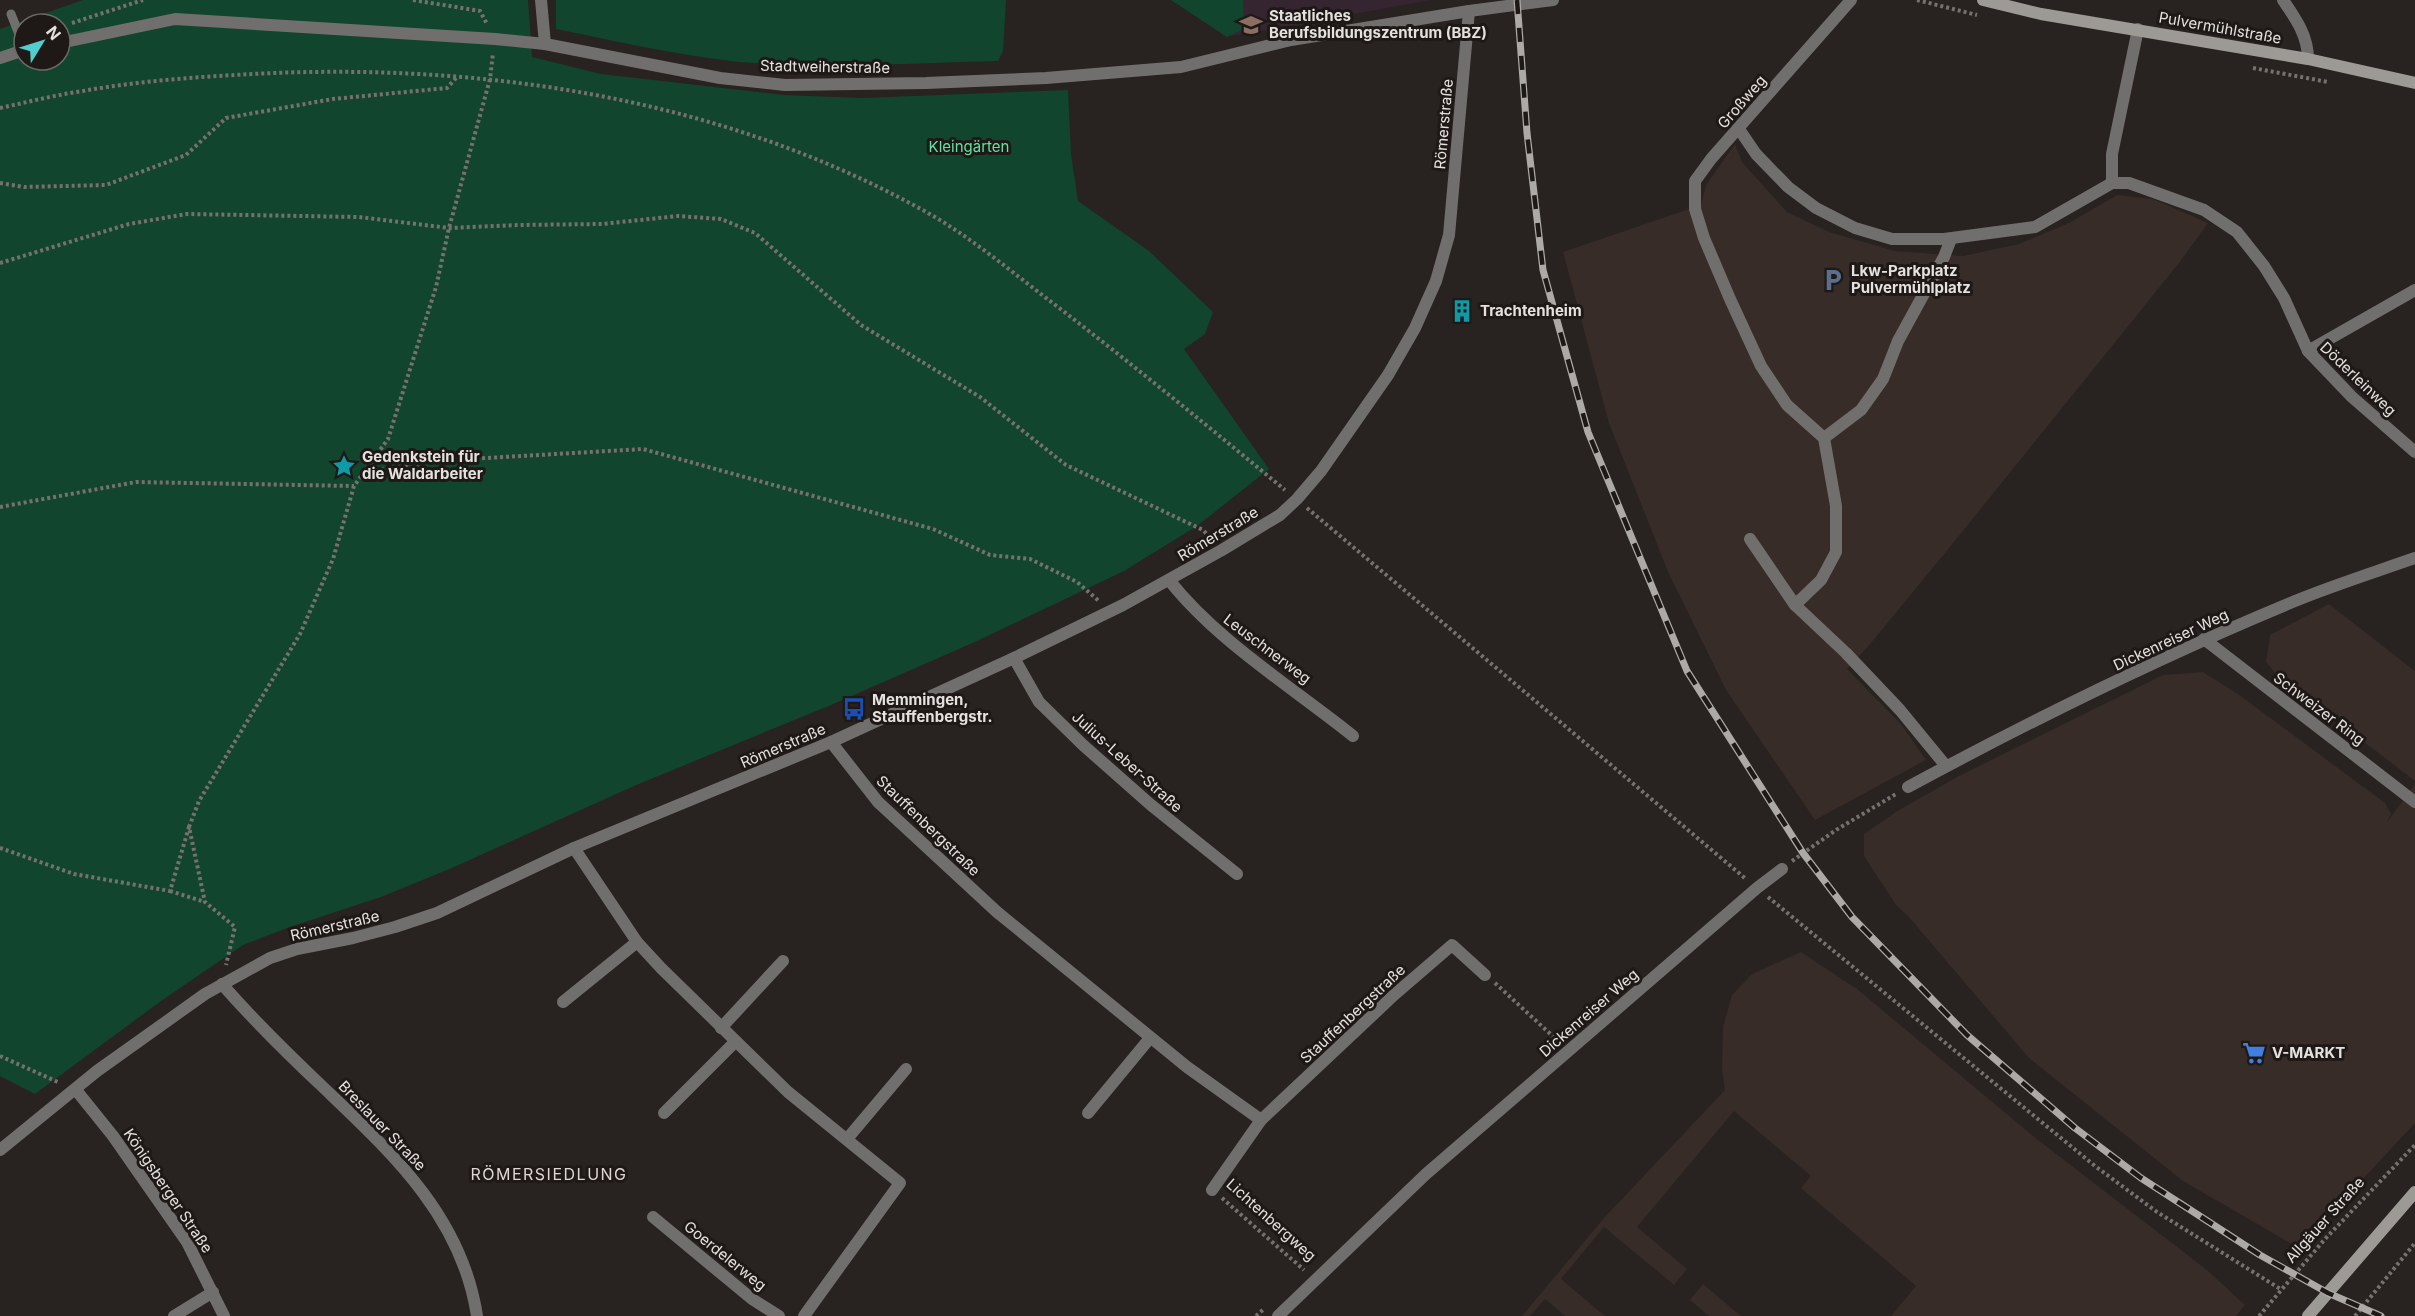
<svg xmlns="http://www.w3.org/2000/svg" width="2415" height="1316" font-family="Inter,sans-serif">
<style>
.built{fill:#372c27}
.education{fill:#342531}
.green{fill:#12452d;fill-rule:evenodd}
.lines{fill:none;stroke-linecap:round;stroke-linejoin:round}
.path{stroke:#76716f;stroke-width:4;stroke-dasharray:3 3;stroke-linecap:butt}
.service{stroke:#716f6d;stroke-width:9}
.minor{stroke:#716f6d;stroke-width:12}
.secondary{stroke:#9d9a96;stroke-width:12}
.rail-casing{stroke:#ada9a7;stroke-width:7}
.rail{stroke:#1e1917;stroke-width:4.5;stroke-dasharray:14;stroke-linecap:butt}
.labels{text-anchor:middle;stroke-width:6;stroke-linejoin:round;paint-order:stroke}
.poi-label{font-size:15px;font-weight:bold;fill:#e4e1df;stroke:#1e1917;text-anchor:start}
.street-label{font-size:15px;fill:#e4e1df;stroke:#1e1917}
.park-label{font-size:15px;fill:#5ee4a3;stroke:#1e1917}
.neighbourhood-label{font-size:16px;letter-spacing:1.5px;fill:#ded6d3;stroke:#1e1917}
</style>
<rect width="100%" height="100%" fill="#282220"/>
<g class="built">
<polygon points="1735,144 1742,162 1787,212 1829,232 1895,251 1963,256 2019,244 2069,223 2117,195 2153,199 2208,223 2179,263 1950,547 1866,649 1847,669 1901,724 1926,760 1815,820 1726,690 1668,572 1609,423 1563,252 1701,205 1706,185"/>
<polygon points="2329,604 2415,671 2415,781 2278,676 2266,662 2270,635"/>
<polygon points="2203,672 2238,694 2385,803 2391,814 2387,822 2415,784 2415,1123 2299,1248 2183,1181 2029,1058 1908,916 1896,905 1864,856 1864,834 1896,812 1957,777 2163,675"/>
<polygon points="1801,952 1857,989 2038,1140 2207,1270 2245,1305 2236,1316 1891,1316 1916,1286 1801,1188 1811,1176 1734,1111 1637,1227 1687,1269 1674,1285 1604,1227 1561,1279 1605,1316 1565,1316 1545,1299 1530,1316 1522,1316 1604,1218 1725,1090 1722,1069 1723,1027 1732,995 1752,974"/>
<polygon points="1703,1284 1741,1316 1709,1316 1690,1300"/>
</g>
<polygon class="education" points="1171,0 1431,0 1227,37"/>
<g class="green">
<path d="M83,0H528L532,57L601,74L784,95L862,98L1068,90L1071,154L1078,201L1149,251L1213,312L1205,334L1184,349L1269,469L1197,526L1124,571L977,641L831,705L634,786L452,868L381,897L287,928L243,945L161,1001L35,1094L0,1076V29ZM24,24H60V60H24Z"/>
<path d="M556,0H1006L1003,51L998,61C920,63 842,68 764,64C694,59 625,43 556,29Z"/>
<polygon points="1171,0 1243,0 1244,29 1227,37"/>
</g>
<g class="lines">
<g class="path">
<polyline points="413,0 480,11 487,24"/>
<polyline points="1917,0 1977,15"/>
<polyline points="72,23 143,0"/>
<polyline points="2253,68 2328,82"/>
<path d="M0,108C28,102 55,95 83,91C138,81 196,77 252,74C484,62 723,98 928,213C972,238 1013,273 1054,304C1132,364 1209,427 1285,490"/>
<polyline points="0,183 24,187 106,185 186,155 226,118 333,99 447,88 457,77"/>
<polyline points="0,263 129,224 187,214 359,217 449,228 519,225 602,224 678,216 721,219 755,233 861,325 980,397 1066,465 1203,530 1212,540"/>
<polyline points="363,472 434,461 643,449 933,529 990,555 1030,559 1077,582 1099,601"/>
<polyline points="0,507 136,482 354,486"/>
<polyline points="1307,508 1746,879"/>
<polyline points="189,827 199,801 300,634 333,559 354,486 388,439 436,287 449,228 490,79 493,53"/>
<polyline points="0,848 74,874 170,891 189,827 205,902 235,927 226,965"/>
<polyline points="1792,861 1836,830 1896,794"/>
<polyline points="170,891 205,902"/>
<polyline points="1768,897 2095,1166 2157,1212 2282,1290"/>
<polyline points="1495,983 1558,1041"/>
<polyline points="0,1056 60,1083"/>
<polyline points="1222,1198 1304,1270"/>
<polyline points="1256,1316 1265,1308"/>
<polyline points="2259,1316 2325,1239 2415,1145"/>
<polyline points="2355,1316 2415,1243"/>
</g>
<polyline class="service" points="11,14 21,39"/>
<g class="minor">
<polyline points="541,0 545,44"/>
<path d="M2283,0C2296,19 2308,36 2308,59"/>
<polyline points="60,43 175,19 495,39 545,44 720,78 785,85 926,83 1046,78 1181,67 1291,40 1469,11 1553,0"/>
<polyline points="0,58 24,50"/>
<polyline points="1739,129 1756,154 1788,187 1816,208 1855,228 1892,239 1944,239 2035,227 2112,183 2129,183 2204,210 2237,232 2264,266 2284,298 2308,351 2352,397 2415,452"/>
<polyline points="2112,183 2112,154 2138,29"/>
<polyline points="2308,351 2415,290"/>
<polyline points="1824,438 1861,410 1883,379 1898,341 1944,257 1951,239"/>
<polyline points="1750,539 1795,605 1846,653 1900,710 1946,766"/>
<path d="M1169,580C1217,641 1292,687 1353,736"/>
<polyline points="1795,605 1821,580 1836,552 1836,506 1824,438 1787,405 1761,366 1730,299 1704,238 1695,209 1695,181 1711,159 1851,0"/>
<polyline points="2204,639 2415,802"/>
<polyline points="1014,658 1039,702 1083,745 1151,805 1237,874"/>
<polyline points="831,742 878,802 997,912 1187,1067 1261,1120 1394,995 1452,945 1485,975"/>
<path d="M1908,787C2032,720 2164,655 2295,601C2334,585 2375,572 2415,558"/>
<polyline points="574,848 637,942 661,968 788,1092 900,1183 804,1316"/>
<path d="M222,984C254,1021 289,1055 325,1089C393,1154 462,1217 477,1316"/>
<polyline points="563,1002 637,942"/>
<polyline points="721,1028 783,961"/>
<polyline points="76,1090 113,1136 187,1242 224,1316"/>
<polyline points="664,1113 735,1042"/>
<polyline points="1088,1113 1150,1038"/>
<polyline points="847,1139 906,1069"/>
<polyline points="0,1150 97,1071 205,994 270,958 297,949 353,938 395,927 437,913 574,848 831,742 1014,658 1123,605 1222,550 1280,515 1297,499 1321,471 1388,375 1415,328 1436,281 1449,235 1469,11"/>
<polyline points="1212,1190 1261,1120"/>
<polyline points="653,1217 752,1299 779,1316"/>
<polyline points="174,1316 213,1292"/>
<polyline points="1278,1316 1426,1174 1757,888 1782,869"/>
</g>
<g class="secondary">
<polyline points="1983,0 2041,14 2308,59 2415,83"/>
<polyline points="2308,1316 2415,1192"/>
</g>
<g class="rail-casing">
<polyline id="rail" points="1517,0 1527,133 1543,270 1588,432 1687,671 1803,853 1852,917 1967,1035 2075,1128 2141,1178 2260,1255 2328,1293 2381,1316"/>
</g>
<use href="#rail" class="rail"/>
</g>
<defs>
<g id="school-bare" transform="scale(1.8)"><path d="M0-5L7-2L0 1L-7-2ZM-4 1L0 2.5L4 1V4Q0 6-4 4Z" fill="#8d6e63" stroke="#1e1917" stroke-width="2.5" paint-order="stroke"/></g>
<g id="parking-bare" transform="scale(1.8)"><path d="M-3.5-5.5H1a3.5 3.5 0 0 1 0 7H-1V5.5H-3.5ZM-1-3.4V-.6H.8a1.4 1.4 0 0 0 0-2.8Z" fill="#5c6f8a" stroke="#1e1917" stroke-width="2.5" paint-order="stroke"/></g>
<g id="building-bare" transform="scale(1.8)"><path d="M-4-6H4V6H1V3H-1V6H-4ZM-2.5-4.3h1.7v1.8h-1.7ZM.8-4.3h1.7v1.8H.8ZM-2.5-1h1.7V.8h-1.7ZM.8-1h1.7V.8H.8Z" fill="#0f9aa8" stroke="#1e1917" stroke-width="2.5" paint-order="stroke"/></g>
<g id="sight-bare" transform="scale(1.8)"><path d="M0-6L1.8-2.2L6-1.7L2.9 1.2L3.7 5.4L0 3.3L-3.7 5.4L-2.9 1.2L-6-1.7L-1.8-2.2Z" fill="#0f9aa8" stroke="#1e1917" stroke-width="2.5" paint-order="stroke"/></g>
<g id="bus-bare" transform="scale(1.8)"><path d="M-5-6H5V4H4V6H2V4H-2V6H-4V4H-5ZM-3.5-4V0h7V-4ZM-3.5 1.2v1.5H-2V1.2ZM2 1.2v1.5H3.5V1.2Z" fill="#1a4fb4" stroke="#1e1917" stroke-width="2.5" paint-order="stroke"/></g>
<g id="supermarket-bare" transform="scale(1.8)"><path d="M-6-5.5h2.5l.6 2H6L4.5 2H-2.5L-4.4-4H-6ZM-1.5 3.2a1.3 1.3 0 1 0 .1 0ZM3 3.2a1.3 1.3 0 1 0 .1 0Z" fill="#3f7fe0" stroke="#1e1917" stroke-width="2.5" paint-order="stroke"/></g>
</defs>
<g fill-rule="evenodd">
<use href="#school-bare" x="1251" y="25"/>
<use href="#parking-bare" x="1833" y="280"/>
<use href="#building-bare" x="1462" y="311"/>
<use href="#sight-bare" x="344" y="466"/>
<use href="#bus-bare" x="854" y="709"/>
<use href="#supermarket-bare" x="2254" y="1053"/>
</g>
<g class="labels">
<g class="poi-label">
<text x="1269" y="21">Staatliches<tspan x="1269" dy="17">Berufsbildungszentrum (BBZ)</tspan></text>
<text x="1851" y="276">Lkw-Parkplatz<tspan x="1851" dy="17">Pulvermühlplatz</tspan></text>
<text x="1480" y="316">Trachtenheim</text>
<text x="362" y="462">Gedenkstein für<tspan x="362" dy="17">die Waldarbeiter</tspan></text>
<text x="872" y="705">Memmingen,<tspan x="872" dy="17">Stauffenbergstr.</tspan></text>
<text x="2272" y="1058">V-MARKT</text>
</g>
<g class="street-label">
<text transform="translate(2220 28) rotate(10)" y="5">Pulvermühlstraße</text>
<text transform="translate(825 67) rotate(1)" y="5">Stadtweiherstraße</text>
<text transform="translate(1742 102) rotate(-49)" y="5">Großweg</text>
<text transform="translate(1444 124) rotate(-85)" y="5">Römerstraße</text>
<text transform="translate(2358 379) rotate(44)" y="5">Döderleinweg</text>
<text transform="translate(1218 534) rotate(-31)" y="5">Römerstraße</text>
<text transform="translate(2171 640) rotate(-25)" y="5">Dickenreiser Weg</text>
<text transform="translate(1267 649) rotate(37)" y="5">Leuschnerweg</text>
<text transform="translate(2319 709) rotate(37)" y="5">Schweizer Ring</text>
<text transform="translate(783 746) rotate(-23)" y="5">Römerstraße</text>
<text transform="translate(1127 762) rotate(42)" y="5">Julius-Leber-Straße</text>
<text transform="translate(928 826) rotate(44)" y="5">Stauffenbergstraße</text>
<text transform="translate(335 926) rotate(-13)" y="5">Römerstraße</text>
<text transform="translate(1589 1013) rotate(-41)" y="5">Dickenreiser Weg</text>
<text transform="translate(1353 1014) rotate(-43)" y="5">Stauffenbergstraße</text>
<text transform="translate(382 1126) rotate(46)" y="5">Breslauer Straße</text>
<text transform="translate(168 1191) rotate(56)" y="5">Königsberger Straße</text>
<text transform="translate(1271 1220) rotate(42)" y="5">Lichtenbergweg</text>
<text transform="translate(2325 1220) rotate(-48)" y="5">Allgäuer Straße</text>
<text transform="translate(725 1256) rotate(39)" y="5">Goerdelerweg</text>
</g>
<g class="park-label">
<text x="969" y="152">Kleingärten</text>
</g>
<g class="neighbourhood-label">
<text x="549" y="1180">RÖMERSIEDLUNG</text>
</g>
</g>
<g transform="translate(42 42) rotate(52)"><circle r="28" fill="#1e1917" stroke="#6d6967" stroke-width="1.5"/>
<path d="M0-4.5L10 22L0 15L-10 22Z" fill="#52cdce"/>
<text y="-9" font-size="16" font-weight="bold" text-anchor="middle" fill="#e4e1df">N</text>
</g>
</svg>
